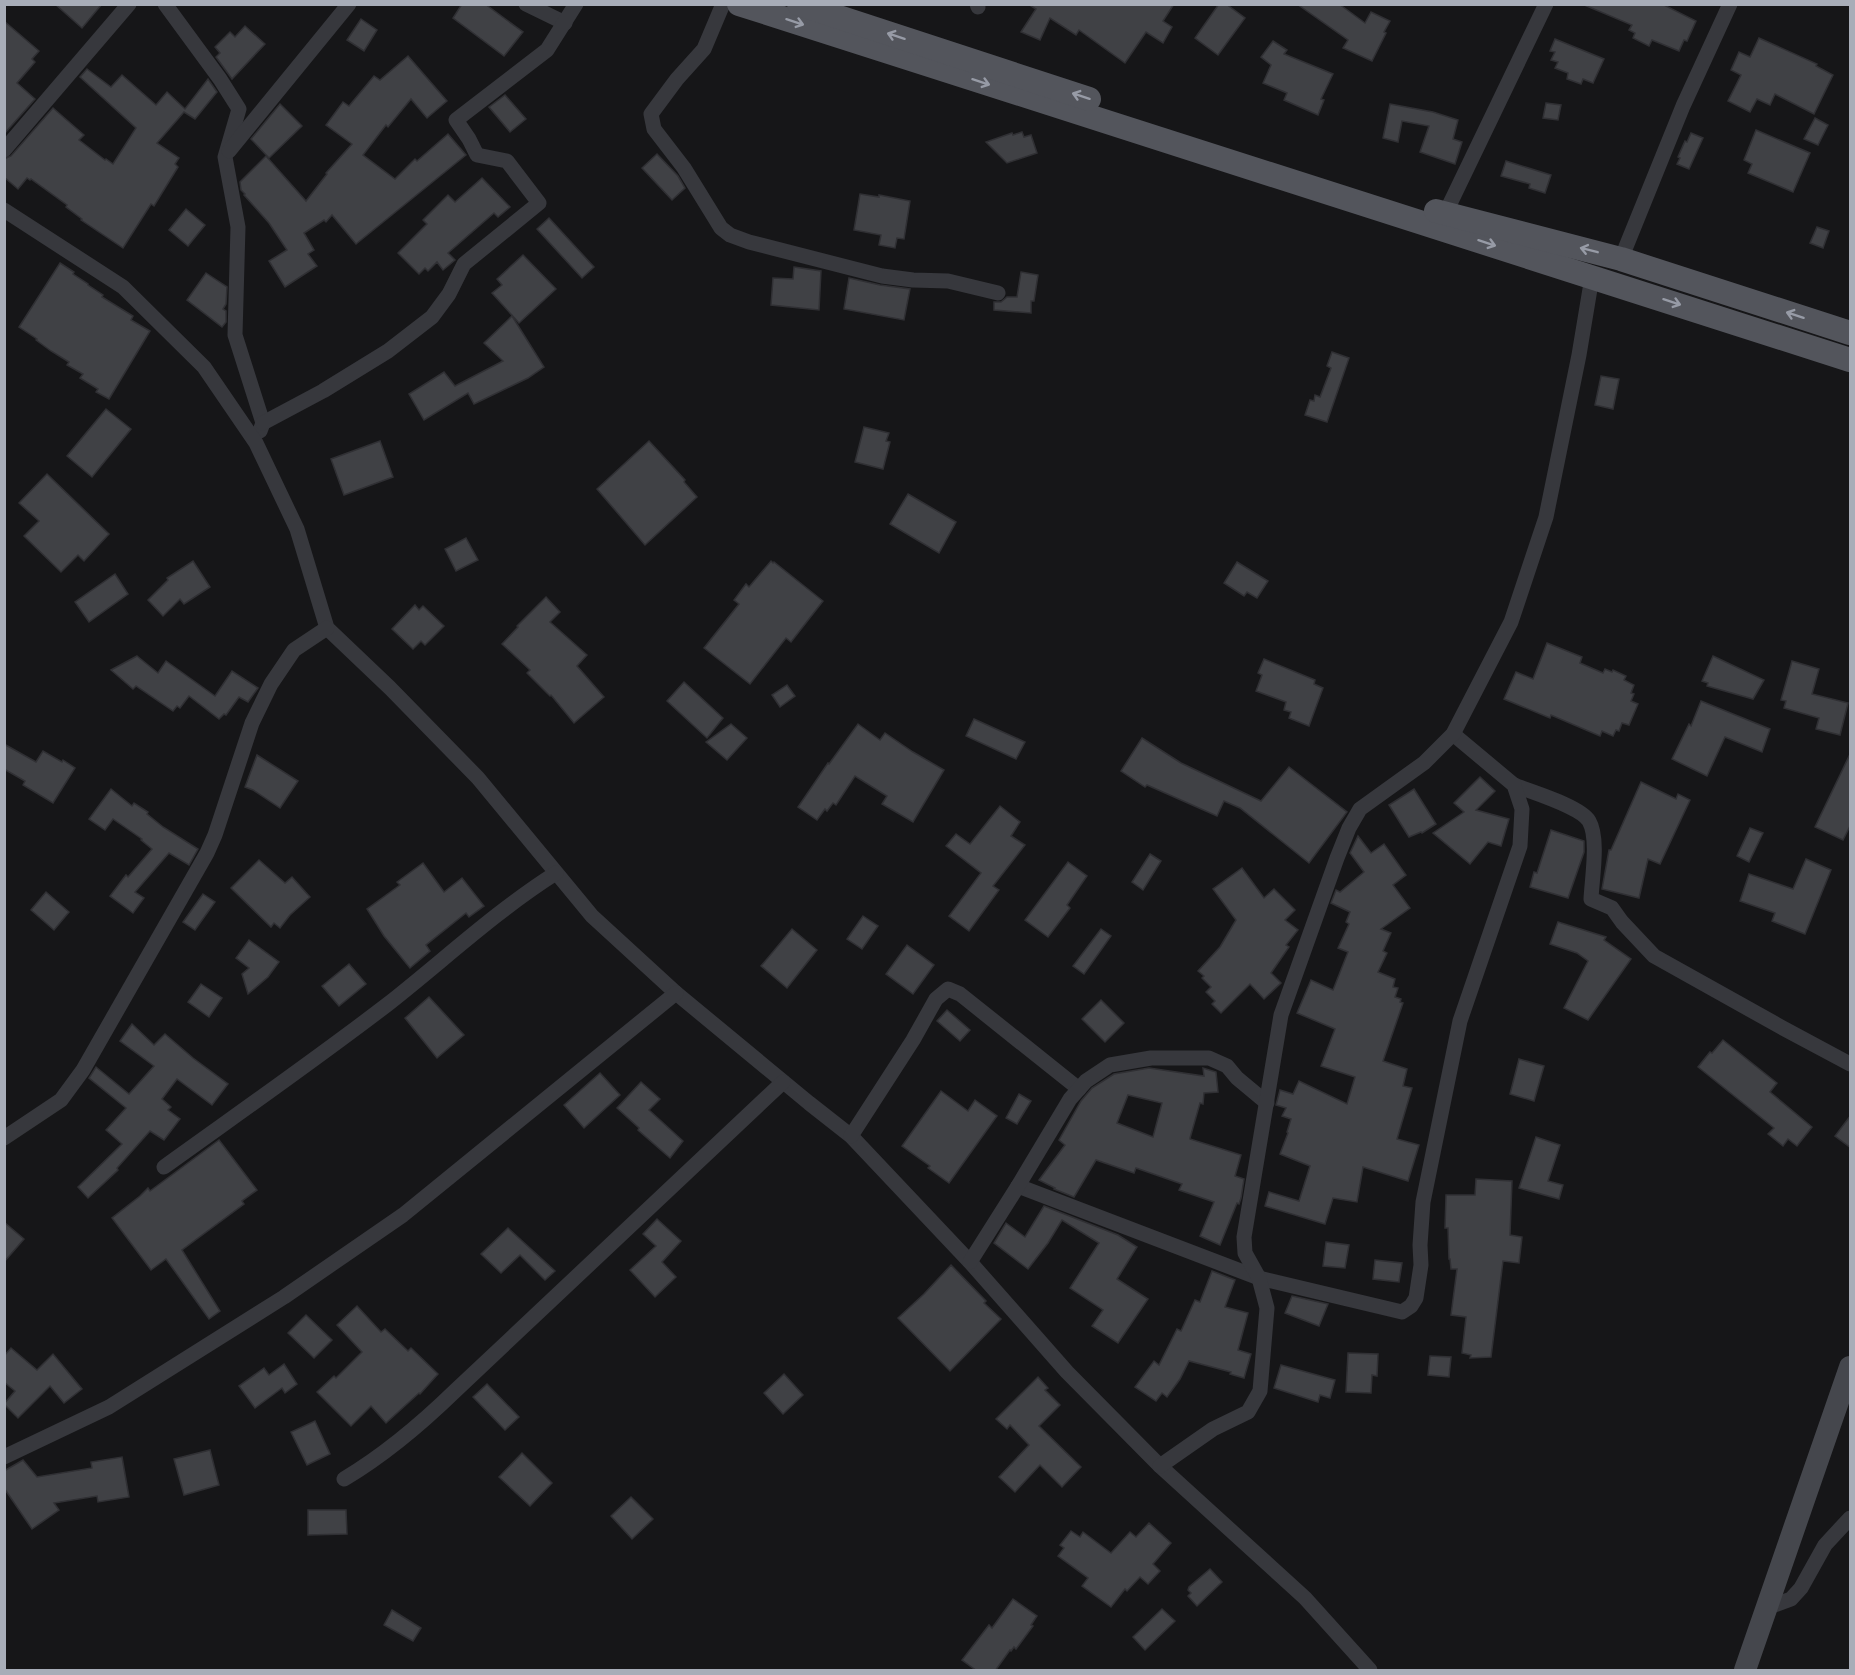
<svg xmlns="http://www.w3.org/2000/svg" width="1855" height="1675" font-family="Inter,sans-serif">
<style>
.building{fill:#404145;stroke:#303034;stroke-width:1.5;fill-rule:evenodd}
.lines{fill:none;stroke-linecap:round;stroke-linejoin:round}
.street{stroke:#37383d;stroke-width:15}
.secondary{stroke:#45474d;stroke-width:22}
.primary{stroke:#53555c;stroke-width:24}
.oneway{stroke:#979ba6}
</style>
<rect width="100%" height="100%" fill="#161618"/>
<g class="building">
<polygon points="55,4 102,4 82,28"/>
<polygon points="462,4 485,4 523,32 504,56 453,18"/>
<polygon points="1028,4 1174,4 1163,21 1172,27 1163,43 1146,32 1125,63 1079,30 1076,35 1050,18 1040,40 1021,32 1036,9"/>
<polygon points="1219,4 1226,4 1245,18 1218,55 1195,38"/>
<polygon points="1297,4 1339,4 1365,23 1371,12 1390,21 1384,32 1386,33 1372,61 1343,48 1348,40"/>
<polygon points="1582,4 1662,4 1696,21 1687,41 1684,40 1679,51 1652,40 1649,46 1633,38 1635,33 1629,30 1632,25"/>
<polygon points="361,19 377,30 364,51 347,40"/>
<polygon points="4,21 39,51 32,59 35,62 17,83 35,99 4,134"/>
<polygon points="245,26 265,44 232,79 216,57 220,53 215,47 230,32 235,37"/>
<polygon points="1759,38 1817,64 1816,66 1833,75 1814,114 1775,94 1770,105 1757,99 1750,112 1728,101 1741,75 1731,70 1739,52 1750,57"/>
<polygon points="1555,39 1604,59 1593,83 1583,79 1581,84 1567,79 1568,73 1555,68 1558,62 1551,60 1555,52 1550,51"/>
<polygon points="1273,41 1287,50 1284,54 1333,74 1321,99 1324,100 1318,115 1284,100 1287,93 1263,83 1271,65 1261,57"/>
<polygon points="408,56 447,101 427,118 411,99 388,127 386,125 363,155 395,179 415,159 417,161 448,134 466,155 356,244 332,215 326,222 324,220 304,233 314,250 308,254 317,266 285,287 269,261 287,250 269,223 244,195 245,194 241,190 240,182 266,156 306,201 327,174 326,173 352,144 326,125 343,102 349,106 374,76 380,80"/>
<polygon points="87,69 111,87 122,75 156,105 167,92 185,109 208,79 217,92 195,119 184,112 157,143 179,158 175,164 178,167 154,206 151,204 123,248 81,220 82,219 66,207 67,205 31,179 30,180 27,178 18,189 4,177 4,159 11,156 53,108 84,135 79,140 105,160 106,159 113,164 136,128 80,77"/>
<polygon points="505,95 526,119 510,132 489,107"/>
<polygon points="1546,103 1561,105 1558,120 1543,118"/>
<polygon points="280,104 302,126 269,158 251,139"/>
<polygon points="1390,104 1433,112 1458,120 1453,139 1462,142 1455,164 1420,152 1429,126 1402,121 1398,142 1383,138"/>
<polygon points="1815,118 1828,125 1818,145 1804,139"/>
<polygon points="1756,130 1810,153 1793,192 1748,173 1752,164 1744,160"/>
<polygon points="1022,132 1024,137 1031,135 1037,153 1007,163 986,142 1012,133 1013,135"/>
<polygon points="1691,133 1703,138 1689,169 1677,164 1680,158 1678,157 1685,141 1687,142"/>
<polygon points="657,154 678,176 685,188 672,200 642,168"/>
<polygon points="1506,161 1551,175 1545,193 1529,188 1530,184 1501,176"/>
<polygon points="482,178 510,207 498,217 494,213 448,253 455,260 443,270 437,262 428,271 425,268 419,274 398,253 427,224 423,220 448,195 455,202"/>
<polygon points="860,194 879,197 879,195 910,201 904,239 897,238 895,248 879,245 881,235 854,230"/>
<polygon points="186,209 205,225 188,246 169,230"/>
<polygon points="549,218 594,267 582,278 537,229"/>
<polygon points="1817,227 1829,231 1823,248 1810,243"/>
<polygon points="523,255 556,289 519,323 492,293 502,285 497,279"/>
<polygon points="60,263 74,272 73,274 88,284 88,285 103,295 102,297 133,316 131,320 150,331 109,399 96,392 98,389 80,378 83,374 67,365 69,362 51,351 36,340 37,339 19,327"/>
<polygon points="794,267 821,271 819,310 771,305 773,278 793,279"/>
<polygon points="1021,272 1038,275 1034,301 1031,301 1031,313 994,310 994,302 1001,302 1007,297 1017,297"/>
<polygon points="206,273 227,287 226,304 223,309 226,311 226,322 222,327 187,300"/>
<polygon points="849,278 880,285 910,289 904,320 844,309"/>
<polygon points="512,316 544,367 528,378 474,404 468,393 424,420 409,394 444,372 455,386 503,361 484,343"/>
<polygon points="1332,352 1349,358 1327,422 1305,415 1310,400 1314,401 1315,395 1320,397 1331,368 1327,366"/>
<polygon points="1601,376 1619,379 1613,409 1595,405"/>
<polygon points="106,409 131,429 92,477 67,456"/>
<polygon points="864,427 889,433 886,441 890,442 883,469 855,462"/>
<polygon points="380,441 393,477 344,495 331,459"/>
<polygon points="649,441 685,480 684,482 697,497 645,545 597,489"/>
<polygon points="47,474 109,534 84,561 78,555 61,572 24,536 39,521 19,503"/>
<polygon points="908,494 956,522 939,553 890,524"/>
<polygon points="466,538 478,560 456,571 445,549"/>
<polygon points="193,561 210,587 184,604 180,599 163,616 148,600 168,580 167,578"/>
<polygon points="771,561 773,563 774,562 823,601 791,642 786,638 750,684 704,648 739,604 734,600 746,584 749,587"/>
<polygon points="1237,562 1268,581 1257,598 1247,592 1244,596 1224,583"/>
<polygon points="115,574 128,594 89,622 75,602"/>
<polygon points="546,597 560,612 550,622 587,655 577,666 604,697 574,723 551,695 550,696 527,673 530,670 502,644 518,627 517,626"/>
<polygon points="415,605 419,610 423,606 444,626 425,645 421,641 413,649 392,629"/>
<polygon points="1547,643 1582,657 1580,663 1603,673 1605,669 1612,672 1613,670 1626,676 1624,680 1634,685 1631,693 1634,694 1631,701 1638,704 1629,725 1622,723 1619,731 1616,730 1613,736 1602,731 1600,736 1551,715 1550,718 1504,699 1516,672 1533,679"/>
<polygon points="137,656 158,673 166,661 215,696 232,671 258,688 248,702 239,697 226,715 224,714 219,719 189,696 180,708 177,706 173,711 136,686 133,689 111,670"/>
<polygon points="1713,656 1764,680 1753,699 1707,686 1708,683 1702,681"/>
<polygon points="1264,659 1315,680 1314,684 1323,688 1309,726 1289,718 1291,712 1284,710 1286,702 1256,691 1262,675 1258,673"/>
<polygon points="1792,661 1819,669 1812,694 1848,703 1840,735 1816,729 1819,718 1784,708 1786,701 1781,700"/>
<polygon points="684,682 723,718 707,738 667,701"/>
<polygon points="787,685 795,696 780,707 772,695"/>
<polygon points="1701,701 1770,729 1762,752 1725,737 1707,776 1672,759 1689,724 1691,726"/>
<polygon points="974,719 1025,742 1016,759 966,736"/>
<polygon points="731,724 747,738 727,760 706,742"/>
<polygon points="858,724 880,740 885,733 913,752 944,770 913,822 882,804 887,796 855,776 836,805 833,803 827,811 825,809 817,820 798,807 828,763 829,764"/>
<polygon points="1142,738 1181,763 1261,801 1289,767 1347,812 1309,863 1240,808 1224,801 1217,816 1147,785 1145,787 1121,771"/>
<polygon points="4,744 36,762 43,751 62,762 63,760 75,768 53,803 23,785 25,781 4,769"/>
<polygon points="1851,752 1851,824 1843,840 1815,827"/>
<polygon points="257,755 298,781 280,808 253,790 245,787"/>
<polygon points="1480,777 1495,791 1476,810 1509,819 1501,846 1488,842 1470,864 1433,833 1464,812 1454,803"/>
<polygon points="1641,782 1676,799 1678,794 1690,800 1660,864 1648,859 1639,898 1602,889 1609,850 1611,850"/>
<polygon points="111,789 132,806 134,803 148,812 147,814 163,827 198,849 189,865 169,853 135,892 144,898 133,913 110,896 126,875 128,877 152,849 141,840 142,839 113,819 105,830 89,819"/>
<polygon points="1414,789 1436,824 1422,833 1421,832 1409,837 1389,805"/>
<polygon points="1000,806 1020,822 1011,836 1025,845 993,886 999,890 969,931 949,916 981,873 946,846 956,834 970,844"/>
<polygon points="1750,828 1763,833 1749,862 1737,856"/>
<polygon points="1551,830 1584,841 1584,852 1568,898 1530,887 1534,872 1537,873"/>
<polygon points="1358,836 1371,853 1384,844 1406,875 1393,885 1410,908 1381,929 1391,933 1383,951 1387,953 1378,972 1395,979 1393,987 1398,988 1395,997 1401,999 1400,1002 1403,1003 1383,1061 1407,1069 1403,1086 1412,1088 1397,1139 1419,1145 1408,1181 1363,1167 1357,1202 1333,1198 1325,1224 1265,1206 1269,1192 1299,1201 1310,1166 1280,1154 1288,1133 1287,1132 1291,1119 1282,1116 1286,1108 1276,1105 1280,1090 1293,1094 1299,1081 1347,1104 1355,1077 1321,1066 1335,1029 1297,1013 1311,980 1333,990 1348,952 1338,948 1349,924 1346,922 1350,912 1331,903 1336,890 1340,892 1364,872 1350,853"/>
<polygon points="1150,854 1161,861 1143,890 1132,882"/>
<polygon points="1806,859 1831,870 1805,934 1772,921 1775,913 1740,901 1749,874 1793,889"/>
<polygon points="259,860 285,883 292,877 310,897 290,915 280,928 274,923 271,927 231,888"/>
<polygon points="1068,862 1087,876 1067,905 1070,908 1048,937 1025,920"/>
<polygon points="423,863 444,892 462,878 484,906 469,917 466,913 426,945 430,951 410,968 384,936 367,909 400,885 397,882"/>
<polygon points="1242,868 1264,898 1274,889 1295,910 1285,920 1298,930 1286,945 1289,947 1271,973 1281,983 1264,999 1250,984 1221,1013 1212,1004 1215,1001 1206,992 1211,987 1202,978 1204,976 1198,971 1220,947 1236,920 1213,889"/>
<polygon points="46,892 69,912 54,930 31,910"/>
<polygon points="203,894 215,902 195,930 183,922"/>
<polygon points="863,916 878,926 862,949 847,939"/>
<polygon points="1558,922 1606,937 1604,940 1631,959 1588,1020 1564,1008 1588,961 1577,953 1550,944"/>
<polygon points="792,929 817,950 787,988 761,966"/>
<polygon points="1101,929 1111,936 1084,974 1073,966"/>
<polygon points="249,940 279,962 268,977 248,994 242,974 249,968 236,958"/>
<polygon points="907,945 934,965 913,994 886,974"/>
<polygon points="349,964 366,984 339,1006 322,986"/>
<polygon points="201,984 222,998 209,1017 188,1002"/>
<polygon points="429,997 464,1035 437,1058 405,1018"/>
<polygon points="1101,1000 1124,1023 1105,1042 1082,1019"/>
<polygon points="947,1010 970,1030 960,1041 937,1021"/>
<polygon points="132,1024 154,1045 165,1034 193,1058 228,1084 212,1105 177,1079 162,1099 171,1107 168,1110 180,1119 164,1140 150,1131 117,1168 118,1170 88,1198 78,1187 122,1144 106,1130 126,1108 89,1078 96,1067 129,1094 154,1066 120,1041"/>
<polygon points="1723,1040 1777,1083 1770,1092 1812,1127 1797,1146 1788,1139 1783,1146 1768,1134 1774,1128 1698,1067 1710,1052 1712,1053"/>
<polygon points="1519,1059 1544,1066 1534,1101 1510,1094"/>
<path d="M1149,1068L1204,1076L1203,1068L1216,1072L1218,1092L1204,1093L1203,1104L1200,1103L1190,1138V1139L1241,1155L1235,1176L1244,1179L1241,1198L1239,1204L1237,1203L1220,1245L1200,1236L1214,1202L1179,1190L1182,1184L1136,1168L1134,1173L1096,1160L1074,1197L1054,1189L1055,1188L1039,1180L1065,1145L1059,1140L1081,1101L1092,1088L1114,1074ZM1128,1095L1162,1103L1153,1137L1117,1123Z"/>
<polygon points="600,1073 620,1095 584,1128 564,1105"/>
<polygon points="641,1082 660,1099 649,1110 683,1141 670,1158 638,1130 639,1128 617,1108"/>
<polygon points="941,1091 968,1111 975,1100 997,1116 949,1183 928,1168 930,1166 902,1146"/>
<polygon points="1019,1094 1031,1101 1017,1124 1006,1118"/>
<polygon points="1851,1115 1851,1148 1835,1136"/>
<polygon points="1536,1137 1560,1145 1548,1181 1563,1185 1559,1199 1519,1188"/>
<polygon points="219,1140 257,1190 242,1201 244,1204 182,1250 220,1311 209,1319 166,1259 151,1270 112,1218 140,1196 148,1188 150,1191"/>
<polygon points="1476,1179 1512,1181 1510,1235 1522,1237 1519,1263 1503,1261 1491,1357 1470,1358 1471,1355 1462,1353 1466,1317 1451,1315 1457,1269 1451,1269 1450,1259 1449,1259 1448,1228 1445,1228 1446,1195 1475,1195"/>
<polygon points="1044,1206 1118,1235 1137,1247 1117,1279 1148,1299 1118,1343 1092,1326 1103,1310 1070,1288 1099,1243 1062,1220 1048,1243 1028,1269 994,1243 1006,1223 1025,1237"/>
<polygon points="657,1219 681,1241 662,1262 676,1277 655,1297 630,1270 656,1246 643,1234"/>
<polygon points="4,1222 24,1239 4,1262"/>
<polygon points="508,1228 555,1271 545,1280 520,1255 501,1273 481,1254"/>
<polygon points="1326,1242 1349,1245 1345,1268 1323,1266"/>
<polygon points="1375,1260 1402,1263 1399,1282 1373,1279"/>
<polygon points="951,1265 986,1301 984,1303 1001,1319 950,1371 898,1318 924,1294"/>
<polygon points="1212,1271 1235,1280 1225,1307 1248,1313 1238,1350 1251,1354 1244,1378 1230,1374 1231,1372 1189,1361 1180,1379 1167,1397 1162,1393 1156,1401 1135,1387 1154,1361 1159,1365 1177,1329 1181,1331 1195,1300 1200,1302"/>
<polygon points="1292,1296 1328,1304 1319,1326 1285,1313"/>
<polygon points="357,1306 381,1332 385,1329 408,1351 411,1348 438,1374 420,1394 419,1393 386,1423 371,1406 351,1426 317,1392 334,1376 336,1378 362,1352 337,1325"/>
<polygon points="306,1315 332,1340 314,1358 288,1333"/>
<polygon points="11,1348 37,1370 53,1354 82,1389 64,1403 50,1386 18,1418 4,1404 15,1391 4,1382 4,1356"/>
<polygon points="1348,1353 1378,1354 1377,1376 1372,1375 1371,1393 1346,1392"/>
<polygon points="1430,1356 1451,1357 1449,1377 1428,1375"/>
<polygon points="284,1364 297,1384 285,1393 282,1388 255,1408 239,1386 264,1368 269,1375"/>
<polygon points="1281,1365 1335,1380 1330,1398 1320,1395 1318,1402 1274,1388"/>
<polygon points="784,1374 803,1395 783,1414 764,1393"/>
<polygon points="1038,1377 1048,1388 1045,1390 1060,1405 1039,1426 1081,1467 1062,1487 1040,1465 1015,1492 999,1477 1029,1445 1010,1425 1007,1429 996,1419"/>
<polygon points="487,1384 519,1417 505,1430 473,1397"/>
<polygon points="315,1421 330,1454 307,1465 291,1432"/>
<polygon points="210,1450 219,1485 184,1495 174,1459"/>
<polygon points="522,1453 552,1483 530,1506 499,1477"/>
<polygon points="122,1457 129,1497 98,1502 97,1496 54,1503 59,1510 32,1529 4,1488 4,1471 23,1460 37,1477 92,1468 91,1462"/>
<polygon points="631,1497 653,1519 632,1539 611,1516"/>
<polygon points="308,1510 346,1510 347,1534 308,1535"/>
<polygon points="1149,1523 1171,1543 1153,1564 1160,1571 1148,1584 1140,1577 1127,1591 1125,1589 1111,1607 1082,1586 1088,1578 1058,1556 1064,1548 1060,1545 1071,1531 1080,1537 1083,1532 1111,1553 1130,1532 1136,1537"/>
<polygon points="1210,1569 1222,1582 1197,1606 1188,1596 1191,1593 1188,1590 1189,1587"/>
<polygon points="1013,1599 1037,1616 1031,1625 1033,1626 1016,1649 1014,1647 1011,1651 1010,1650 995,1671 977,1671 962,1660 989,1625 992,1628"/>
<polygon points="1162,1609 1175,1621 1145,1650 1133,1637"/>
<polygon points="392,1610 421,1628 413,1641 384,1625"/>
</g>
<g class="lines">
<g class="street">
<polyline points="165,4 220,79 239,109 225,157 238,227 235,335 263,423 260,431"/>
<polyline points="526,4 565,23"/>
<polyline points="723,4 704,49 677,79 651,114 654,129 684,168 721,228 730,235 749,242 882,276 913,280 948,281 998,293"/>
<polyline points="977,4 978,7"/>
<polyline points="4,150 129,4"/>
<polyline points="229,151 349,4"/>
<polyline points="4,210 123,287 204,367 256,443 297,529 327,628 390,688 478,778 592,916 676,993 809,1103 851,1136 970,1262 1067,1372 1160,1466 1305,1598 1370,1670"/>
<polyline points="1445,214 1546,4"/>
<polyline points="1621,259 1683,106 1730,4"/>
<polyline points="263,423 323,391 388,351 432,317 449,294 464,264 539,203 507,161 477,155 469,139 456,120 547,50 576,4"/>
<path d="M1514,785C1531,792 1580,806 1589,821C1599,838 1592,878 1591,899L1612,908L1622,922L1654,956L1781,1027L1850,1064"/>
<polyline points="851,1136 913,1040 936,999 948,989 960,994 1079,1089"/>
<polyline points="4,1138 61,1100 83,1070 207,853 215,835 252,723 271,684 294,650 327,628"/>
<path d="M164,1167C239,1113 315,1060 388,1004C444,960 496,911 556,873"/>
<polyline points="1018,1186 1259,1278 1402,1312 1411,1306 1416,1298 1421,1265 1420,1245 1423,1202 1460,1021 1520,846 1522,809 1514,785 1453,734"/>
<polyline points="970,1262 1018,1186 1070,1099 1086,1081 1110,1065 1151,1058 1209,1058 1227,1066 1237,1078 1267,1103"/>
<polyline points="4,1457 109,1407 284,1297 403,1215 676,993"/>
<polyline points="1160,1466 1213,1429 1248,1412 1260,1391 1267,1308 1259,1278 1245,1253 1244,1237 1281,1015 1337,858 1349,828 1360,809 1424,763 1453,734 1511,622 1546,517 1579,355 1592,277"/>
<path d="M344,1479C386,1454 420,1425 455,1391L783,1082"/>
<polyline points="1766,1608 1791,1599 1801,1588 1825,1545 1850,1518"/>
</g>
<polyline class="secondary" points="1745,1670 1850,1367"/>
<g class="primary">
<polyline points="739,4 1850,360"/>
<polyline points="799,4 1089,99"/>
<polyline points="1436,211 1621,259 1850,333"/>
</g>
</g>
<defs><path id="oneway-shaft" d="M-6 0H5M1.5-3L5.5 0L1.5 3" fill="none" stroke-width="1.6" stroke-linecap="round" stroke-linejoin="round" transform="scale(1.5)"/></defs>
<g class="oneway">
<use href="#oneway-shaft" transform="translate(795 22) rotate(18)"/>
<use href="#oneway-shaft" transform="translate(896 36) rotate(-162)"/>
<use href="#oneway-shaft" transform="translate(981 82) rotate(18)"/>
<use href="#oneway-shaft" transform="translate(1081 96) rotate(-162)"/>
<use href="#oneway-shaft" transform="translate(1487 243) rotate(18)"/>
<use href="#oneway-shaft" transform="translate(1589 250) rotate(-166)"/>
<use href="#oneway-shaft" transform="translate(1672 302) rotate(18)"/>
<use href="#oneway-shaft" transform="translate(1795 315) rotate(-162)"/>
</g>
<rect width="1855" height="1675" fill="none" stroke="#a8adb8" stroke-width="12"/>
</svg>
